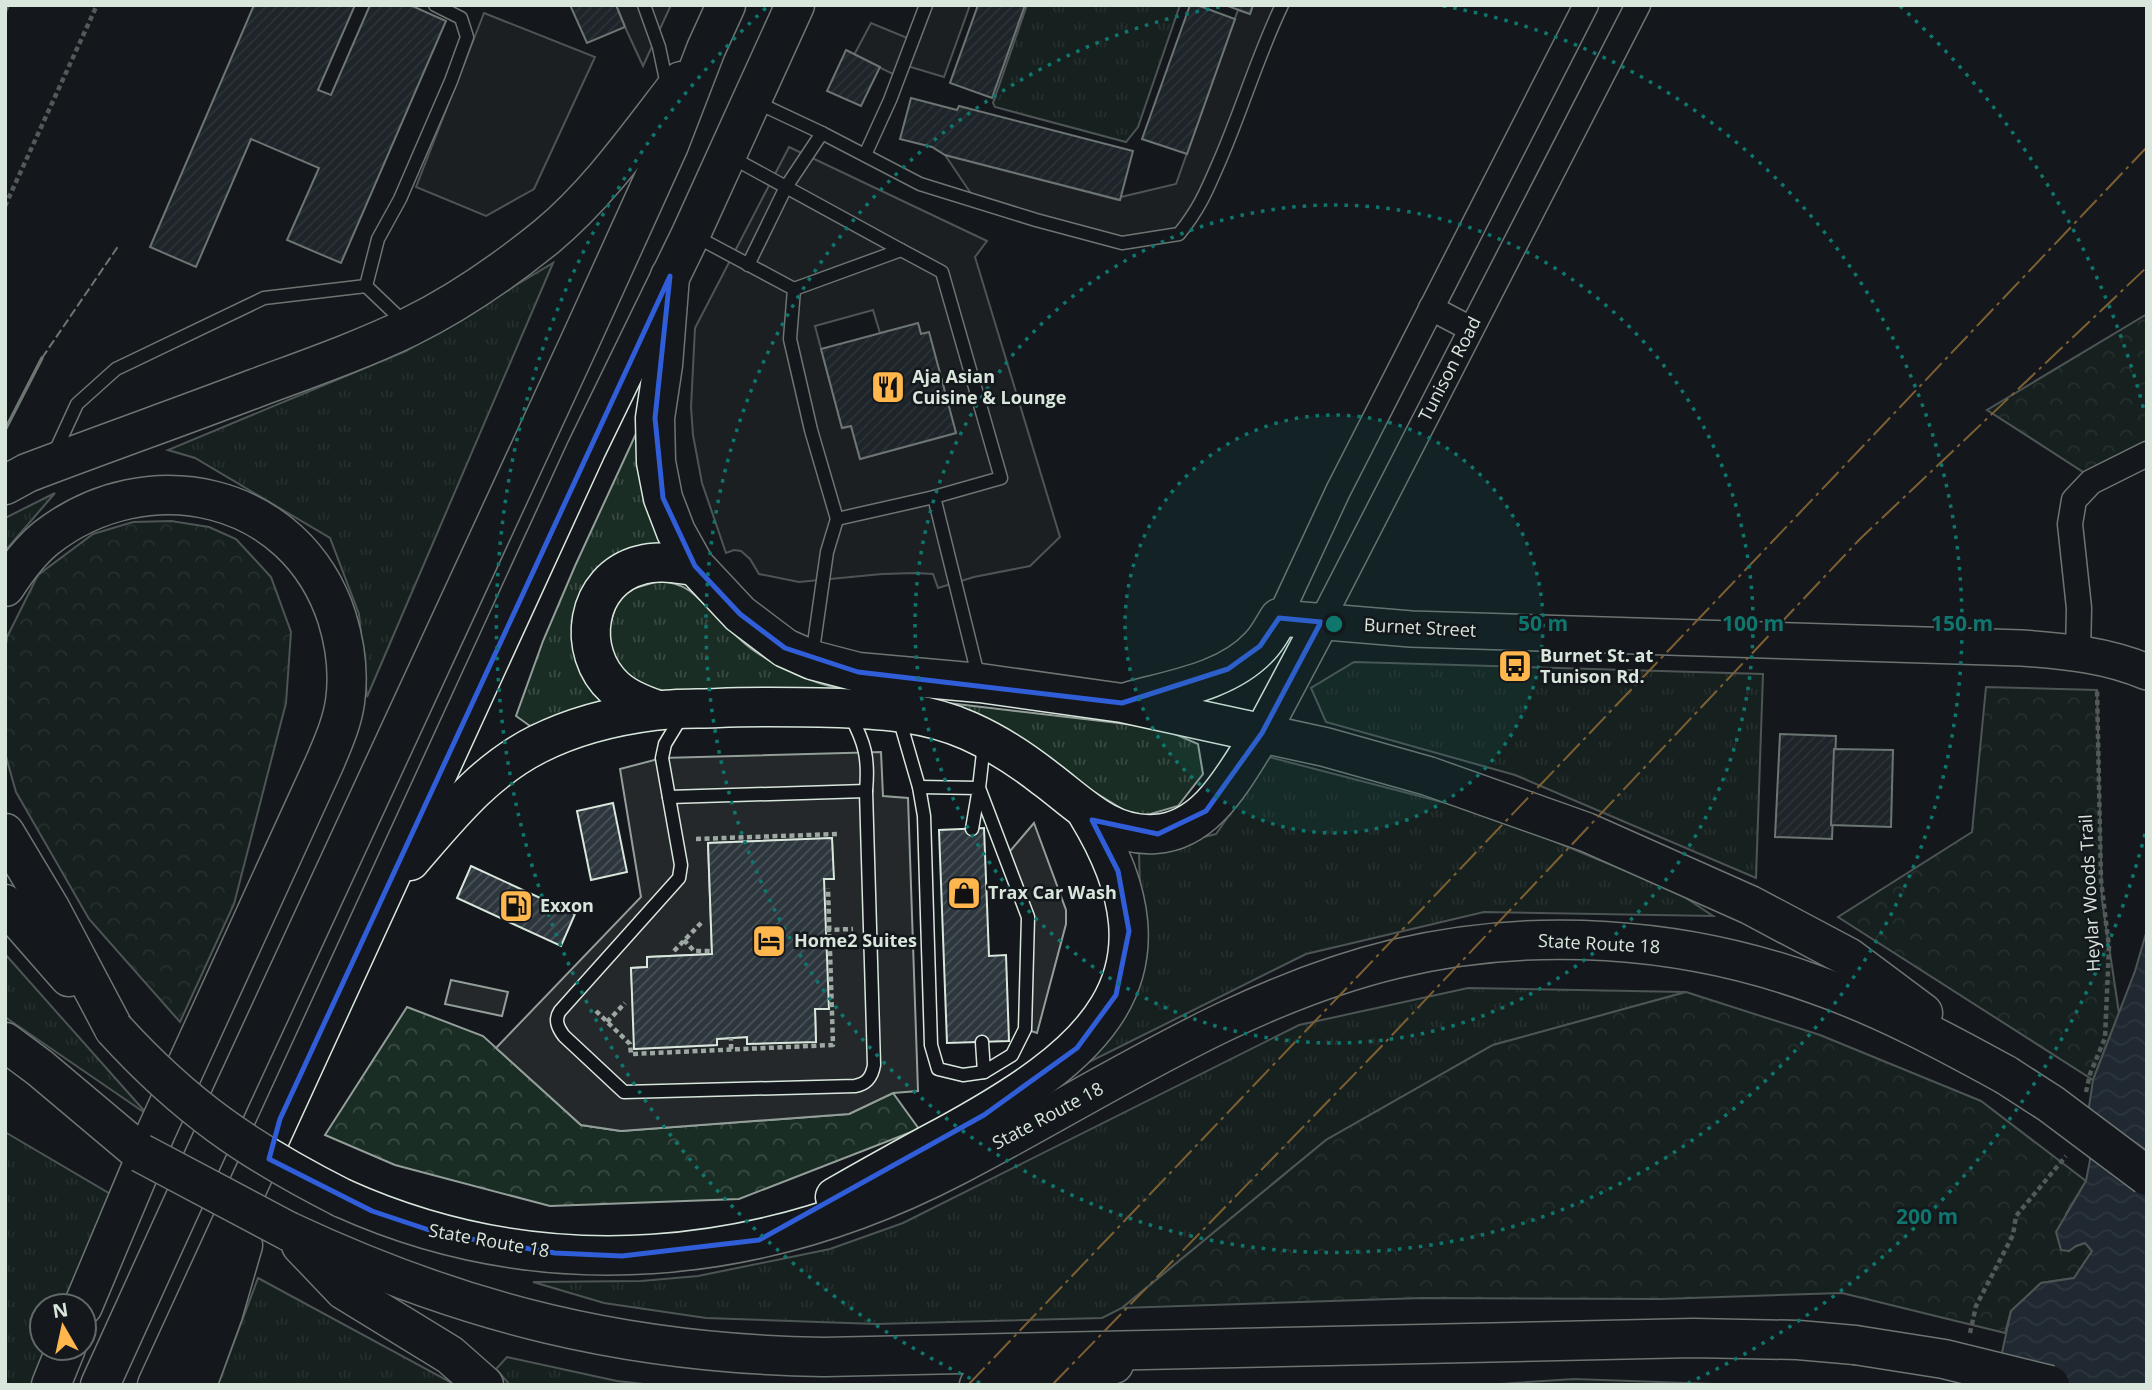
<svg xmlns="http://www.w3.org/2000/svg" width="2152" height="1390" font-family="'Open Sans',sans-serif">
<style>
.grass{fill:url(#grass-tufts);stroke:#939e99;stroke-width:2}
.forest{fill:url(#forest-crowns);stroke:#939e99;stroke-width:2}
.parking{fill:#24282b;stroke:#939e99;stroke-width:2;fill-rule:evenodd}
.water{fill:url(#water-waves);stroke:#939e99;stroke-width:2}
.building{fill:url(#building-hatch);stroke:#d8e6dc;stroke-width:2}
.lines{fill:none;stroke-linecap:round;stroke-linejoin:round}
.lane-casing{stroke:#d8e6dc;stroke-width:15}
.street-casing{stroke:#d8e6dc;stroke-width:27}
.secondary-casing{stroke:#d8e6dc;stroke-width:38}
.highway-casing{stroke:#d8e6dc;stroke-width:41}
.path{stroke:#9da8a2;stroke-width:4.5;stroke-dasharray:5 3.5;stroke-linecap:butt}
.lane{stroke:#14181c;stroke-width:12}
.street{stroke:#14181c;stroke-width:24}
.secondary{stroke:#14181c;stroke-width:35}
.highway{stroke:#14181c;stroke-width:38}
.highway-bridge-casing{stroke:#d8e6dc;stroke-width:41;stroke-linecap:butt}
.highway-bridge{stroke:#14181c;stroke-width:38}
.fence{stroke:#d8e6dc;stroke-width:2;stroke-dasharray:9 3.5;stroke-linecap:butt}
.wall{stroke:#d8e6dc;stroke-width:3.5}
.power{stroke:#ffb74d;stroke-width:2;stroke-dasharray:24 5 3.5 5;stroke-linecap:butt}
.marked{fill:none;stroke:#305dd8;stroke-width:5;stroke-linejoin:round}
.ring{fill:none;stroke:#0f766e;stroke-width:3.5;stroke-dasharray:3.5 7}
.labels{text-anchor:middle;stroke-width:5;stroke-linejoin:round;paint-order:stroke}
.street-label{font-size:18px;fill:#d8e6dc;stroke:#14181c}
.poi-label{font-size:18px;font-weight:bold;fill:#d8e6dc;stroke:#14181c;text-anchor:start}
.centre{fill:#0f766e;stroke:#14181c;stroke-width:3.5}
.ring-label{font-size:21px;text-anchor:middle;font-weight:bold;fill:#0f766e;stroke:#14181c;stroke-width:5;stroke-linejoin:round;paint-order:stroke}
</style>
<defs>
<pattern id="grass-tufts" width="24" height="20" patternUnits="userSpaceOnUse" patternTransform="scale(1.75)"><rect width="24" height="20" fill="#1a2d24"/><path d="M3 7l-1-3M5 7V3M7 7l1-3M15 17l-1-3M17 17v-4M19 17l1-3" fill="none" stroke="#3b4b43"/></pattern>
<pattern id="forest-crowns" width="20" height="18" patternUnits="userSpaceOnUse" patternTransform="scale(1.75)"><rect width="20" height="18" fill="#1a2d24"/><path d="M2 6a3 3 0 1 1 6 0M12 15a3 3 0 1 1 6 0" fill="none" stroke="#3b4b43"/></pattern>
<pattern id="water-waves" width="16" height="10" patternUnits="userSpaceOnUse" patternTransform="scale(1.75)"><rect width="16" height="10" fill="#2f3f4d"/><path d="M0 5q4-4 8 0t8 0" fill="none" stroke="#4c5b66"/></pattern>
<pattern id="building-hatch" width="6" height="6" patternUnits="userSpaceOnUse" patternTransform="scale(1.75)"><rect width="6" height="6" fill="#2c363c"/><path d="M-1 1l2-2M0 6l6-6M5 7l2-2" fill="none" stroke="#4a5358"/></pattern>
</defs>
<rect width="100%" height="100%" fill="#14181c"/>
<g class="grass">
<polygon points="1027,5 1180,5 1138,127 1126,142 995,107 993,103"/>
<polygon points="553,263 367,697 359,614 330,538 195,458 168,450 406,351"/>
<polygon points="640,425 665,547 602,569 609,701 530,726 516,716 543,641 575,566"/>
<polygon points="55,493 5,551 5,518"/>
<path d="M659,581C670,582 681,584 690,591C712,608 729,633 753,650C779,668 812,683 842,689L837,693L657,694L617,669L607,634L615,608L624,595L635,588Z"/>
<polygon points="1354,662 1763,674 1756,878 1515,775 1326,722 1311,688"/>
<polygon points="948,703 1161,728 1198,744 1203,774 1178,806 1137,818"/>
<polygon points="1269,757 1488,814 1677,892 1713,916 1484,912 1306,954 1057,1078 1142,978 1139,852 1216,834"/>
<polygon points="5,954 148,1115 5,1017"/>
<polygon points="1468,988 1686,992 1493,1045 1326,1140 1122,1308 1102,1318 876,1324 706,1318 604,1303 533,1282 641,1281 698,1276 830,1249 903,1223 1299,1025"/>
<polygon points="5,1132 112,1195 66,1306 42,1306 42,1348 48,1348 33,1385 5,1385"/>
<polygon points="258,1278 454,1384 454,1385 218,1385"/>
<polygon points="507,1357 617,1381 653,1385 510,1385 496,1369"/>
</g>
<g class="forest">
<polygon points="2147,314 2147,445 2094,479 1987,410"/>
<polygon points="171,521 209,527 236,539 271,577 291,632 286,703 234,904 180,1022 89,919 16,792 5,753 5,651 7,637 38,575 93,534 133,522"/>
<polygon points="1986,687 2097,690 2102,900 2119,1013 2093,1080 1838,917 1972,832"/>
<polygon points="1686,992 1820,1035 1981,1101 2086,1181 2066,1214 2069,1251 2076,1246 2085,1243 2093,1250 2074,1278 2041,1283 2011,1311 2005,1333 1842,1293 1661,1299 1422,1298 1122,1308 1326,1140 1493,1045"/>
<polygon points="407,1007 483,1036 581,1125 621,1131 849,1114 893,1093 919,1129 739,1199 550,1206 395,1165 325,1135"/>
<polygon points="1574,1379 1743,1385 1485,1385"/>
</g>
<g class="parking">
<polygon points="616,5 671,5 643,66 625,27"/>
<polygon points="927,5 970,5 944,77 904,65 899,77 854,55 871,23 912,40"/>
<polygon points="1253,5 1282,5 1241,110 1179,234 1122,243 976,201 945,155 1119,200 1121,197 1176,184 1238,10 1250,14"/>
<polygon points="484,13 595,57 534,189 486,216 416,187"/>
<path d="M789,147L987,241L975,257L1060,537L1030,566L974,577L938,588L933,574L916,573L882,574L799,582L759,574L750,559L741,551L734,550L726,553L702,483L693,435L691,407L695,328ZM873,310L880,333L918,324L921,334L929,333L956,433L860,459L851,426L842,428L815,326Z"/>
<path d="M881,752L883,796L908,798L918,1091L893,1093L849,1114L621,1131L581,1125L496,1048L641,897L620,769L662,758ZM832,838L833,879H824L815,1009L816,1041L748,1044L747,1037L717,1039V1045L635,1049L631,968L647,967V957L712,954L708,843Z"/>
<polygon points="1034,823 1066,910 1066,924 1037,1033 1025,1029 1028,917 1005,857"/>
<polygon points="451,980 508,992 502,1016 445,1004"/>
</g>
<polygon class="water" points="2147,930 2147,1385 1995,1385 2011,1311 2041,1283 2074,1278 2092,1251 2085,1243 2076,1246 2069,1251 2061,1250 2056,1232 2086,1181 2090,1160 2088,1113 2093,1080 2135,971"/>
<g class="building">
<polygon points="254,5 355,5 318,90 331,95 370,5 410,5 446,21 341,263 287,240 319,168 251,139 196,267 150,247"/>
<polygon points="570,5 616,5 625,27 587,43"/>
<polygon points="978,5 1025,5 992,98 950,83"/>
<polygon points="1190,5 1197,5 1235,19 1187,154 1142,139"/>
<polygon points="1225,5 1253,5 1250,14"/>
<polygon points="846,50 880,67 861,106 827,91"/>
<polygon points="911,98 957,110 959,106 1133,151 1120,200 945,155 932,147 900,139"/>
<polygon points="918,323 921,334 929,332 956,433 860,459 851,426 842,428 821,349"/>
<polygon points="1780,734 1836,736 1832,839 1775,837"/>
<polygon points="1834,749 1893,750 1891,827 1831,825"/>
<polygon points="613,803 627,872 591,880 577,811"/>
<polygon points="984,828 989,956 1006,955 1009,1041 947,1043 939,830"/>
<polygon points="832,838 834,879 824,879 829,1009 815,1009 816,1042 747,1044 747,1037 717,1039 717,1045 634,1049 631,968 647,967 647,957 712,954 708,843"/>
<polygon points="471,866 575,914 561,946 457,898"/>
</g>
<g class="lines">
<g class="lane-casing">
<g id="lane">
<polyline points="644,5 659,47 667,85"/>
<path d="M822,133L920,184L1036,220L1122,243L1179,234C1200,208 1207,190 1220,160C1242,109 1258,55 1282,5"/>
<polyline points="865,155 890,100 926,5"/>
<polyline points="731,157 901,250"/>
<polyline points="695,236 794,289 901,250 942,272 1001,478 934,497 837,519 811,430 790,339 794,289"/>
<polyline points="748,265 786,187 822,133 754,101"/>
<polyline points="407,325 366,286 378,239 400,199 451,81 467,37 461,18 435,5"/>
<polyline points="54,454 77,404 116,369 264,298 366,286"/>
<polyline points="934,497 979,679"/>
<polyline points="812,657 827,552 837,519"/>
<path d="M682,716L665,744L662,758L681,865L679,878L560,1011C554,1020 558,1028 564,1036L624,1092L855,1086C867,1084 872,1077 874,1065L866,791C869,758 865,743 850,715"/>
<polyline points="899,718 919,787 924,816 931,1045 938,1069 963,1075 984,1072 1012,1055 1025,1029 1028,917 979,788 984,744"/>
<polyline points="919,787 979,788 972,829"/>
<polyline points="669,797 866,791"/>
<polyline points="982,1042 984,1072"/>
</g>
</g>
<g class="street-casing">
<g id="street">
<polyline points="1431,308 1471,329"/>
<polyline points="1279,618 1338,491 1586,5"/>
<polyline points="1321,622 1638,5"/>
<polyline points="2078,653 2079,608 2070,524 2074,500 2091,482 2147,454"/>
</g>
</g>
<g class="secondary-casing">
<g id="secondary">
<path d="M1279,618L1411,629L2022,648C2065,651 2107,655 2147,672"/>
<polyline points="1262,733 1321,622"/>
</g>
</g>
<g class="highway-casing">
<g id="highway">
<polyline points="670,276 663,365 655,418 656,462 663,498 676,532 695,566 740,614 785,648 812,660 858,672 980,683 1122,703 1325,747 1428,776 1586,832 1750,905 1848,957 1923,1013"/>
<path d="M5,485L27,473C103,444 180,417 256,388C307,369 359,351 409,327C458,303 504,271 546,237C599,193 639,135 681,81"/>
<path d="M5,587C16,570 30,551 46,538C147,459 296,491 337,618C345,644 349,674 345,702C342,723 333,743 325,762L156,1132L83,1306"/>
<path d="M1130,701C1174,689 1228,681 1260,646C1268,638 1273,627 1279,618"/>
<path d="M658,710C643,705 627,699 615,688C575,652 585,579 641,565C659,560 677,564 695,566"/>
<polyline points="5,833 50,908 114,1029"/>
<path d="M410,861C449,816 484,771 538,744C574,726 614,716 654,711C675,708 697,709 718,708C758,706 799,707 839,708C884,710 927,712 969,731C996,743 1022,760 1045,778C1079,803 1108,837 1155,834C1209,831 1236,772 1262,733"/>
<polyline points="5,904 69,977"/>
<polyline points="5,1042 40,1068 141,1153"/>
<path d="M835,1197C872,1176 909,1155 947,1135C1089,1057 1189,980 1087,813"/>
<path d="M342,1198C544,1289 762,1267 956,1166C1099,1092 1237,997 1395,959C1532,926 1682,936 1814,984C1881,1007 1944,1041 2006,1075"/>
<path d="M288,1231C465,1314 628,1354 824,1357L1693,1338L1798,1340L1855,1345"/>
<polyline points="301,1245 344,1290 450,1355 484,1385"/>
<polyline points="51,1385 66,1348"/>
<polyline points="100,1385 231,1097 581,339 669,145 706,49 726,5"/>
<polyline points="157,1385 586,450 691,234 795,5"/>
<polyline points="197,1385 223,1314 243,1245"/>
<polyline points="979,1385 1057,1381 1114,1364"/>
</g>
</g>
<g class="path">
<polyline points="5,11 8,5"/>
<polyline points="5,206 97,5"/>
<polyline points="696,839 837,834"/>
<polyline points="826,930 853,929"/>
<polyline points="684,940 694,951 712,951"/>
<polyline points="674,951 703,921"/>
<polyline points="596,1011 630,1044 631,1054 833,1045 828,888"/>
<polyline points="607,1022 625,1003"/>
<polyline points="731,1049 731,1038"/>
<polyline points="2086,1092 2090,1074 2105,1038 2109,947 2101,880 2097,688"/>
<polyline points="1970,1333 1976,1306 2013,1235 2016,1216 2066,1156"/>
</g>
<use href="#lane" class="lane"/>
<use href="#street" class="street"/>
<use href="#secondary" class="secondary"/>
<use href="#highway" class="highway"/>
<g class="highway-bridge-casing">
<g id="highway-bridge">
<path d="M114,1029C185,1107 249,1151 342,1198"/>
<polyline points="2006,1075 2051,1104 2147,1176"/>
<polyline points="141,1153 288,1231"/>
<polyline points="1855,1345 1944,1359 2050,1385"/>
</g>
</g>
<use href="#highway-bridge" class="highway-bridge"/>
<polyline class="fence" points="42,358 119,245"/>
<polyline class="wall" points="5,430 42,358"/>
<g class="power">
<polyline points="968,1385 1771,543 2147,147"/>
<polyline points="1052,1385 1378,1050 1860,539 2147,267"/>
</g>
</g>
<path d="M0 0H2152V1390H0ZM670,276L655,418L663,498L695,566L740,614L785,648L858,672L1122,703L1228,669L1260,646L1279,618L1321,622L1262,733L1206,811L1158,834L1092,820L1118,871L1129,931L1116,995L1077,1048L984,1115L759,1240L622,1256L555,1253L441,1234L372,1211L269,1159L280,1119Z" fill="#14181c" fill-opacity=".55" fill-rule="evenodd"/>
<path class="marked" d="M670,276L655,418L663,498L695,566L740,614L785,648L858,672L1122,703L1228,669L1260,646L1279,618L1321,622L1262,733L1206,811L1158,834L1092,820L1118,871L1129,931L1116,995L1077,1048L984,1115L759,1240L622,1256L555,1253L441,1234L372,1211L269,1159L280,1119Z"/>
<circle cx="1334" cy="624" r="209" fill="#0f766e" fill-opacity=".12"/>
<g class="ring">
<circle cx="1334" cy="624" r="209"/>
<circle cx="1334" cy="624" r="419"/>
<path d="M1443 6A628 628 0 1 1 1225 6"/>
<path d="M2145 834A838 838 0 0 1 1688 1383M980 1383A838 838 0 0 1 768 6M1900 6A838 838 0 0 1 2145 414"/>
</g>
<defs>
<g id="restaurant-square" transform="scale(1.75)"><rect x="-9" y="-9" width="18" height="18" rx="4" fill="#ffb74d" stroke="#14181c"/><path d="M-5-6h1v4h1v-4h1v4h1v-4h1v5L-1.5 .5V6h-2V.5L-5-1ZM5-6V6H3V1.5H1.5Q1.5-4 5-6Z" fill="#111"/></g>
<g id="bus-square" transform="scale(1.75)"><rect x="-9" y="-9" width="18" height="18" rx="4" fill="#ffb74d" stroke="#14181c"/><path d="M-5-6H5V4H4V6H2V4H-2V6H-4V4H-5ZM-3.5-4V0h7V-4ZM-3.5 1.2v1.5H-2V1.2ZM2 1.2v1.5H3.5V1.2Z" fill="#111"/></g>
<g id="shop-square" transform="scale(1.75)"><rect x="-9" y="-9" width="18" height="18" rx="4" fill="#ffb74d" stroke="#14181c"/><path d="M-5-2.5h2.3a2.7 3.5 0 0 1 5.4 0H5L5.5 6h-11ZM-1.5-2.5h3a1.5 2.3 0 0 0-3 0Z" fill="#111"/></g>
<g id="fuel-square" transform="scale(1.75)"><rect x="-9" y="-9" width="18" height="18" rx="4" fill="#ffb74d" stroke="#14181c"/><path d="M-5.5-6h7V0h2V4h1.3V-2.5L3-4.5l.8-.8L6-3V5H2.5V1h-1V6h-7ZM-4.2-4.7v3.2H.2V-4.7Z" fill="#111"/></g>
<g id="hotel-square" transform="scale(1.75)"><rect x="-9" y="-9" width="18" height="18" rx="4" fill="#ffb74d" stroke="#14181c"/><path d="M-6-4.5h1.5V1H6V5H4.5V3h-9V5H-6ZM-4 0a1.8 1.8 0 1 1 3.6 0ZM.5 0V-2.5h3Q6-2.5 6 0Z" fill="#111"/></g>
</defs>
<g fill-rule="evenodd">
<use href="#restaurant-square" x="888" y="387"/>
<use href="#bus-square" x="1515" y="666"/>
<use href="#shop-square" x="964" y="893"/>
<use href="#fuel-square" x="516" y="906"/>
<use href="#hotel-square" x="769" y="941"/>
</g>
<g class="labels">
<g class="street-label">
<text transform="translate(1450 369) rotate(-63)" y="6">Tunison Road</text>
<text transform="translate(1420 628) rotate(3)" y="6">Burnet Street</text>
<text transform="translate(2090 893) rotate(-93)" y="6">Heylar Woods Trail</text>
<text transform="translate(1599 944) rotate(3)" y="6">State Route 18</text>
<text transform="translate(1048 1116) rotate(-28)" y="6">State Route 18</text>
<text transform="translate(489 1241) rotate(10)" y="6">State Route 18</text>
</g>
<g class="poi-label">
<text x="912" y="383">Aja Asian<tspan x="912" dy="21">Cuisine &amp; Lounge</tspan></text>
<text x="1540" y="662">Burnet St. at<tspan x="1540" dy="21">Tunison Rd.</tspan></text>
<text x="988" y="899">Trax Car Wash</text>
<text x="540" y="912">Exxon</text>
<text x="794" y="947">Home2 Suites</text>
</g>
</g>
<circle cx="1334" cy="624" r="10" class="centre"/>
<g class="ring-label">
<text x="1543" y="631">50 m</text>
<text x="1753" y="631">100 m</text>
<text x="1962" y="631">150 m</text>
<text x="1927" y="1224">200 m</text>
</g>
<rect width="2152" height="1390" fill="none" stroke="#d8e6dc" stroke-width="14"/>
<g transform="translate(63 1327) rotate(351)"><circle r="33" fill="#14181c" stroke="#626a69" stroke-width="2"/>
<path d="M0-5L12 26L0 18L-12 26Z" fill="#ffb74d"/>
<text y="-10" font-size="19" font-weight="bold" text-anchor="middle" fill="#d8e6dc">N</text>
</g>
</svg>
